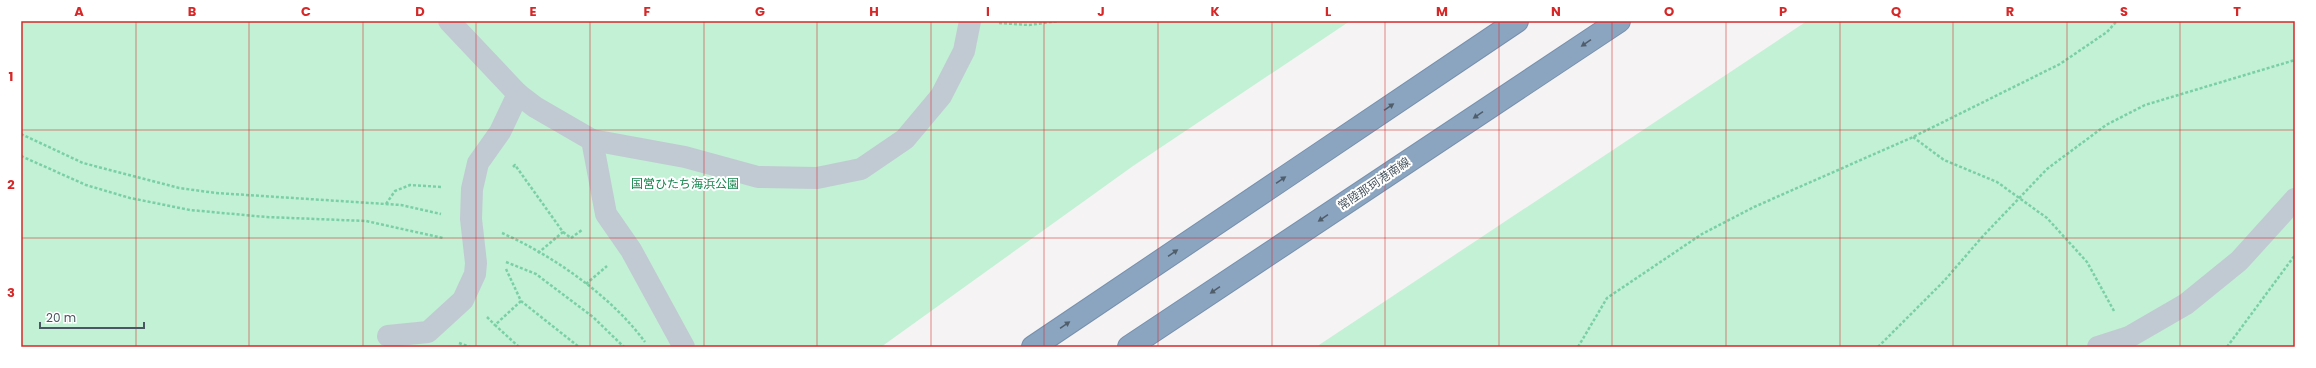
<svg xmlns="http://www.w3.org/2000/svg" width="2316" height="368" font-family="Poppins,'Noto Sans JP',sans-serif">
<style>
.green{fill:#c3f1d5}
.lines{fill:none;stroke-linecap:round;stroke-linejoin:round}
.highway-casing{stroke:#7690ad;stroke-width:24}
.path{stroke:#7ad0a6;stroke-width:2.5;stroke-dasharray:3 2;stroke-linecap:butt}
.minor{stroke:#c1cad2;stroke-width:22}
.highway{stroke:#8ba5c1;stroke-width:22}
.oneway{fill:#505e6b}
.grid{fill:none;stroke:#d62828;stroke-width:1;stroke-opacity:0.55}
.labels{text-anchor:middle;stroke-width:4;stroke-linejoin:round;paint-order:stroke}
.park-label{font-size:12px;fill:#17864f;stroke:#fff}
.street-label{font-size:12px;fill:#4a5661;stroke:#fff}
.neatline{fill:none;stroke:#d62828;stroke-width:1.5}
.grid-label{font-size:13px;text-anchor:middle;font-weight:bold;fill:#d62828}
</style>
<rect width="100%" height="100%" fill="#f5f3f3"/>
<g class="green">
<polygon points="21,21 1350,21 1133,166 881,347 21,347"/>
<polygon points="1807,21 2295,21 2295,347 1316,347"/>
</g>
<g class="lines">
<g class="highway-casing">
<g id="highway">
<polyline points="1033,347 1517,21"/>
<polyline points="1129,347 1619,21"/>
</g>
</g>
<g class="path">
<polyline points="999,23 1029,25 1059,21"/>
<polyline points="21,134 83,163 179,188 216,193 401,205 441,214"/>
<polyline points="1913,137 1944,160 1997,182 2047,218 2087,262 2114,311"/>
<polyline points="21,156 86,185 130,198 190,210 266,217 366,221 443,238"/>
<polyline points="513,167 515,165 563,232 538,253"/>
<polyline points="386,204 395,191 410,185 442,187"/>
<polyline points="563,232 571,238 582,230"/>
<path d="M502,233C554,256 612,297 645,342"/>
<polyline points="506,262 536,274 593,317 624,347"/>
<polyline points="506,269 521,301 579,347"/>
<polyline points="586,284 607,266"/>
<polyline points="487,317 495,325"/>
<polyline points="459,343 470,347"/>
<polyline points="519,347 495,325 521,301"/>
<polyline points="1578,347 1607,298 1702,234 1754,207 1913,137 2060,64 2107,32 2117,21"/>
<polyline points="1878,347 1944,281 1983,236 2047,169 2106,125 2145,105 2295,60"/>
<polyline points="2227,347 2295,255"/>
</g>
<g class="minor">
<polyline points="449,21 518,94 535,107 592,140 606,214 631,250 684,347"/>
<polyline points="592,140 685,157 758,177 817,178 861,169 905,139 941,96 964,51 970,21"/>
<polyline points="388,336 428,332 463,300 475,274 476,263 471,219 472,189 478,163 500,132 518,94"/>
<polyline points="2098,347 2129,337 2186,304 2239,261 2295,199"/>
</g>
<use href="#highway" class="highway"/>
</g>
<defs><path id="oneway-solid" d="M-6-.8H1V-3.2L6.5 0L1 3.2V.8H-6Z"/></defs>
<g class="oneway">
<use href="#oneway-solid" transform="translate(1586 43) rotate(146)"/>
<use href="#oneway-solid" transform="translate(1389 107) rotate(-34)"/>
<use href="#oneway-solid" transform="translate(1478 115) rotate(146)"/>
<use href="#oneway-solid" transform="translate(1281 180) rotate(-34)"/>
<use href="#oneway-solid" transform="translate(1323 218) rotate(146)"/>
<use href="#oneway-solid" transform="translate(1173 253) rotate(-34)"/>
<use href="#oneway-solid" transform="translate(1215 290) rotate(146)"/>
<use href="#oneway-solid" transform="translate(1065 325) rotate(-34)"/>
</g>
<path class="grid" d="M136,21V347M249,21V347M363,21V347M476,21V347M590,21V347M704,21V347M817,21V347M931,21V347M1044,21V347M1158,21V347M1272,21V347M1385,21V347M1499,21V347M1612,21V347M1726,21V347M1840,21V347M1953,21V347M2067,21V347M2180,21V347M21,130H2295M21,238H2295"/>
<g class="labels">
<g class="park-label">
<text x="685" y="188">国営ひたち海浜公園</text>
</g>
<g class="street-label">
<text transform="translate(1374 184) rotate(-34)" y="4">常陸那珂港南線</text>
</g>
</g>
<rect width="2316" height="368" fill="none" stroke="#ffffff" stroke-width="44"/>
<path d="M40 322v6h104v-6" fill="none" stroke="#4a5661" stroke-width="2"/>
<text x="46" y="322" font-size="12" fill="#4a5661" stroke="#ffffff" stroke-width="3" paint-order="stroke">20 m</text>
<rect x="22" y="22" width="2272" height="324" class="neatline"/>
<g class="grid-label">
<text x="79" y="16">A</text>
<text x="192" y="16">B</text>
<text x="306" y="16">C</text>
<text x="420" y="16">D</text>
<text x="533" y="16">E</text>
<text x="647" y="16">F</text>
<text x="760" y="16">G</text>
<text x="874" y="16">H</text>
<text x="988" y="16">I</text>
<text x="1101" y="16">J</text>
<text x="1215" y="16">K</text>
<text x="1328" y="16">L</text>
<text x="1442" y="16">M</text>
<text x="1556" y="16">N</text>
<text x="1669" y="16">O</text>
<text x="1783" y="16">P</text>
<text x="1896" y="16">Q</text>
<text x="2010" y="16">R</text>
<text x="2124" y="16">S</text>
<text x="2237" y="16">T</text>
<text x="11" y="81">1</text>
<text x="11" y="189">2</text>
<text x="11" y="297">3</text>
</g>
</svg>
